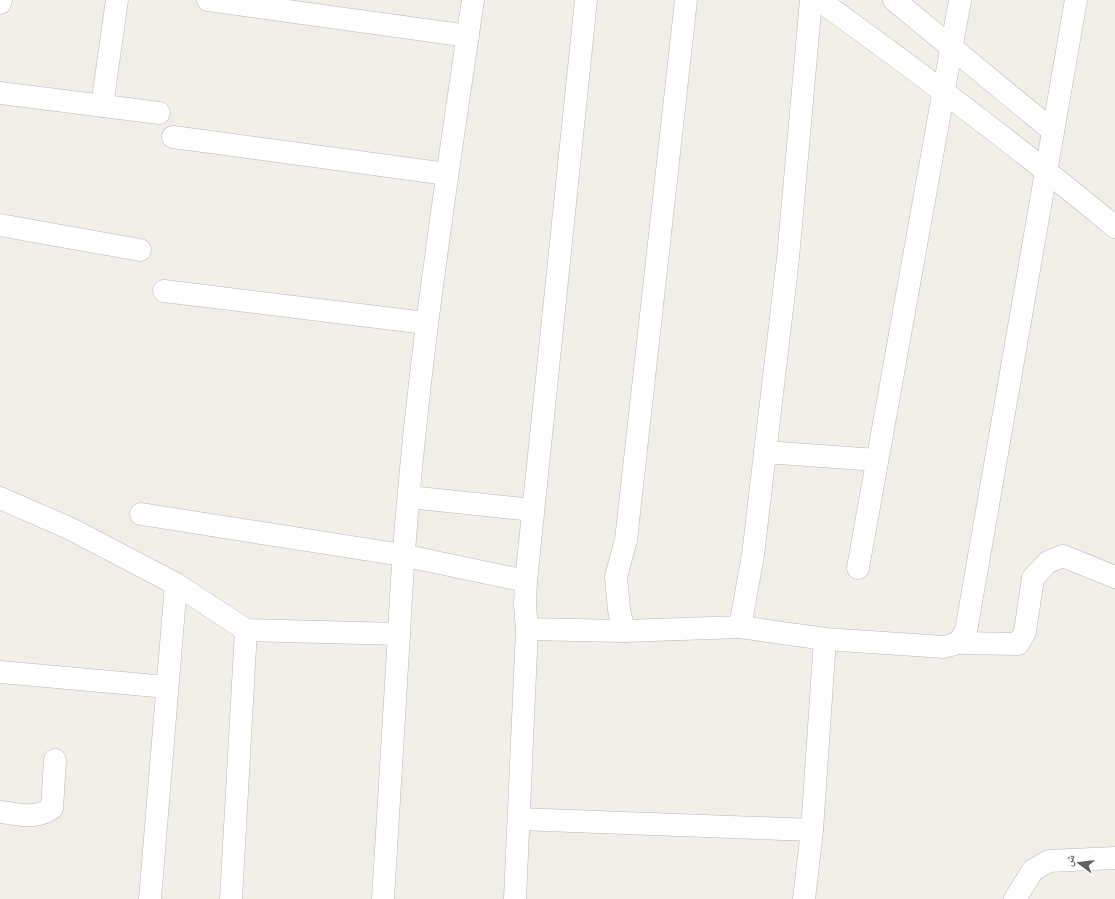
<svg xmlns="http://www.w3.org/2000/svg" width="1115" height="899" font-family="'Fira Sans','Noto Naskh Arabic',sans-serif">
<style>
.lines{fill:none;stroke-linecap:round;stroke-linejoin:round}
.minor-casing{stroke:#b5b8bc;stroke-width:23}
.minor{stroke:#fff;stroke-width:22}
</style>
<rect width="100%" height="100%" fill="#f1efe8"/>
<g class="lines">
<g class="minor-casing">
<g id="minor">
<polyline points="208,0 468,36"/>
<path d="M819,0C920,73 1019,147 1115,227"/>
<polyline points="894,0 1053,131"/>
<polyline points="0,3 1,0"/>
<polyline points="0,93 159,113"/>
<polyline points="102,106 117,0"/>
<polyline points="173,137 447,174"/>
<polyline points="0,225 140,250"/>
<polyline points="164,291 426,323"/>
<polyline points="765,452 877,460"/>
<polyline points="409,497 533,510"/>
<polyline points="0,498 71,529 176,584 246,630 399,634 383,899"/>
<polyline points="141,514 402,555 526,581"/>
<polyline points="858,568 960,0"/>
<polyline points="740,627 825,639 944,647 958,643 966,631 1076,0"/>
<polyline points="527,629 624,631 740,627 753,555 788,258 811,0"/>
<polyline points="624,631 619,610 616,577 626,540 686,0"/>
<path d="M399,634C409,421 442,210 473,0"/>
<polyline points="958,643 1018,644 1025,632 1033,578 1048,562 1063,556 1115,577"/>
<polyline points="0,672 167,687"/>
<path d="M0,812C18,814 36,820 52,808L55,760"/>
<polyline points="519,819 812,830"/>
<polyline points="150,899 176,584"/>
<polyline points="231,899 246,630"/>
<polyline points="515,899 527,629 525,605 526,581 586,0"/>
<polyline points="804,899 812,830 825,639"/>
<polyline points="1015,899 1033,870 1049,861 1115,858"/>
</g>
</g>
<use href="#minor" class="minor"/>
</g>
<g transform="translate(1079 863) rotate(285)" stroke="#ffffff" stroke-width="3" paint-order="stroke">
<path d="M0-3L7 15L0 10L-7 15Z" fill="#5f6368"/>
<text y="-6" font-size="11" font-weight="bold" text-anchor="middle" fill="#5f6368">ش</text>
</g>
</svg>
